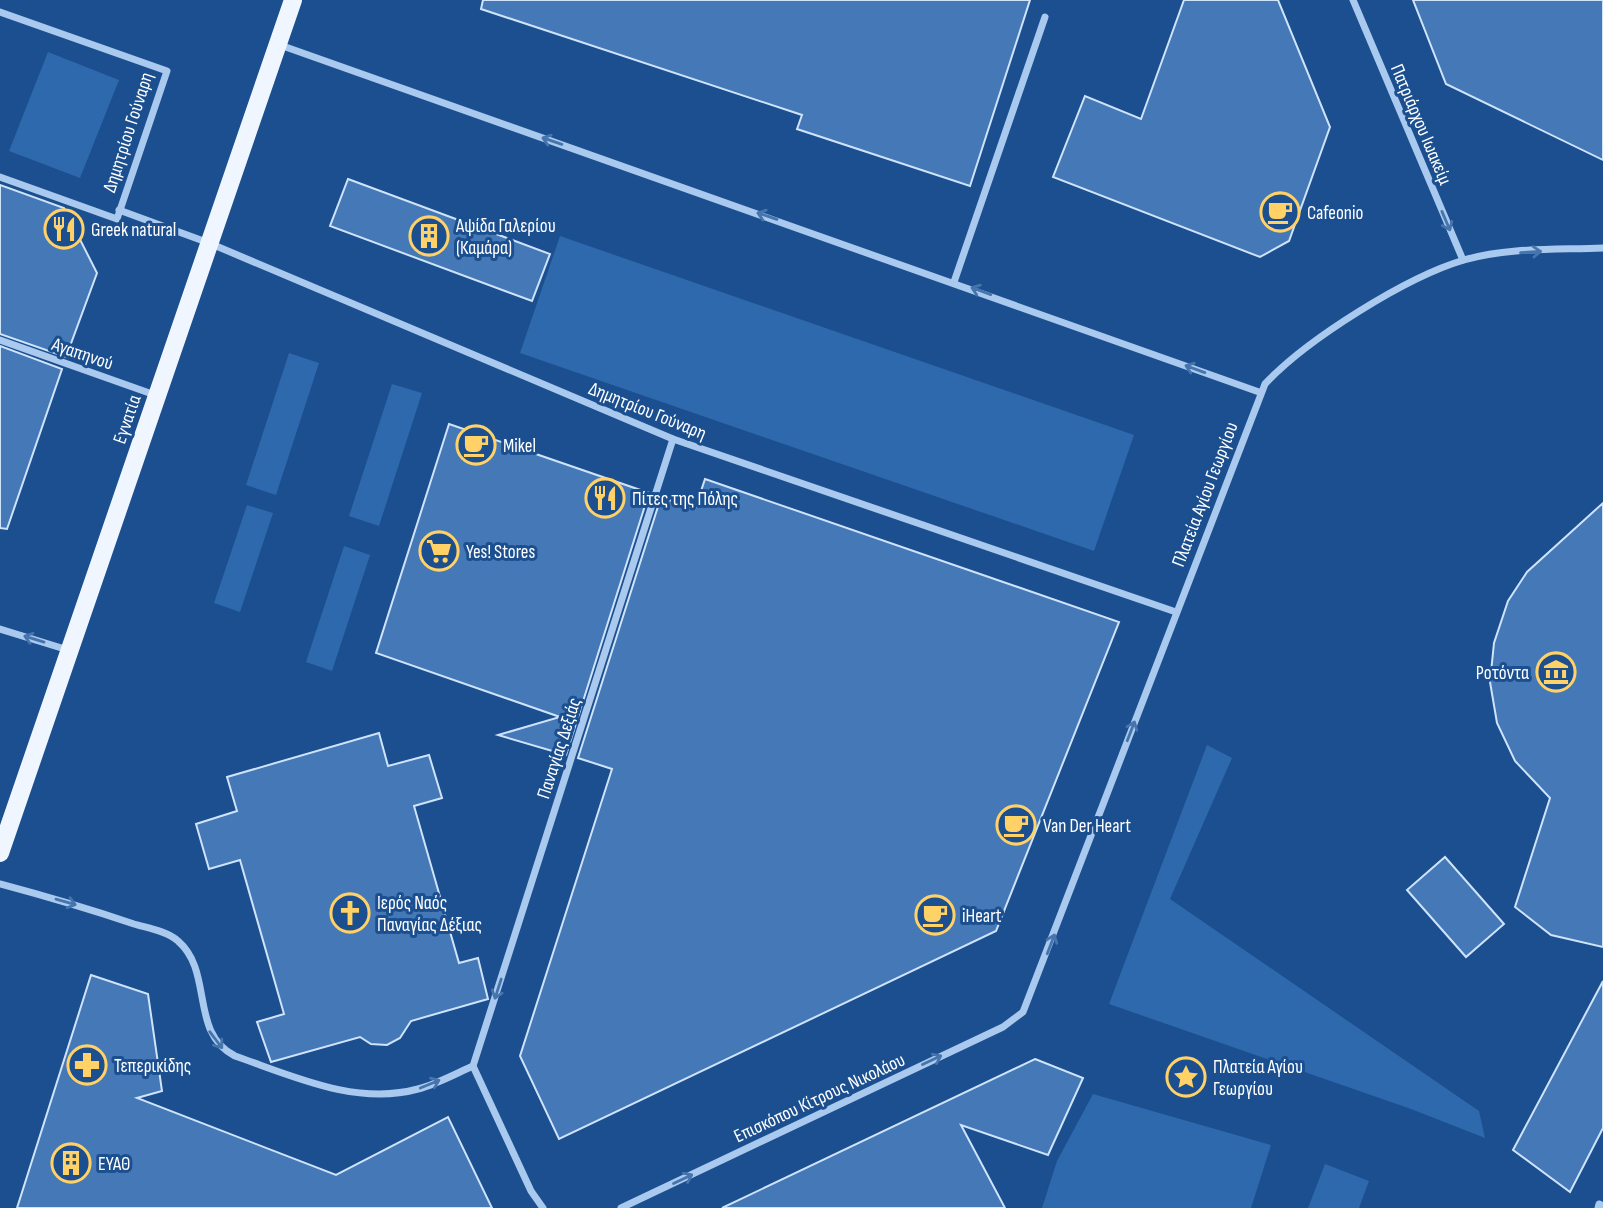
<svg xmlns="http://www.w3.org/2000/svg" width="1603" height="1208" font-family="'Sofia Sans Condensed',sans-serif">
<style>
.green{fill:#2e69ad}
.building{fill:#4478b7;stroke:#cfe3fa;stroke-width:2}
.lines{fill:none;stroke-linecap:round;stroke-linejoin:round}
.street{stroke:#a9c9ee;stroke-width:7}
.primary{stroke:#f0f6ff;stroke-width:18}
.oneway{stroke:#4674ac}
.labels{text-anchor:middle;stroke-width:6;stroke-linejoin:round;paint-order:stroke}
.street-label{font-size:19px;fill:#fff;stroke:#1b4f8f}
.poi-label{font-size:19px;fill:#fff;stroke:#1b4f8f;text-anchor:start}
</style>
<rect width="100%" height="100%" fill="#1b4f8f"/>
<g class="green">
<polygon points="48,52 119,80 80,178 9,151"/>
<polygon points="560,236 1134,435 1094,551 520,353"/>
<polygon points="289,353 319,363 276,495 246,485"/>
<polygon points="392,384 422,393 379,526 349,516"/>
<polygon points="247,505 273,513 240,612 214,603"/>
<polygon points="344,546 370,555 332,671 306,662"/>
<polygon points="1207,745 1232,758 1170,899 1479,1111 1485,1138 1411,1109 1109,1004"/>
<polygon points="1093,1094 1271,1145 1251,1208 1042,1208 1057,1161"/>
<polygon points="1325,1164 1369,1181 1359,1208 1308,1208"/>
</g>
<g class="building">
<polygon points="483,0 1030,0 970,186 797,129 802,115 481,9"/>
<polygon points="1184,0 1278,0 1330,127 1289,241 1260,257 1053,177 1085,96 1141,119"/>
<polygon points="1413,0 1603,0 1603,160 1446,84"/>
<polygon points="348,179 550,254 532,301 330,226"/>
<polygon points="0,185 64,208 97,273 66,357 0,334"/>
<polygon points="0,346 62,369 7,529 0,528"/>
<polygon points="449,424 649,493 566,755 498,735 560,717 376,653"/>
<polygon points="705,479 1119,622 996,931 559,1139 520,1056 612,769 578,758 661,497 695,509"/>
<polygon points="1603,503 1603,947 1551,935 1515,907 1550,798 1515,761 1497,723 1490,682 1494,643 1508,601 1527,572"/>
<polygon points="379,733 388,766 429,755 442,798 414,806 459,963 478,958 488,999 411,1021 400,1038 387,1045 371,1044 360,1037 271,1062 257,1022 284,1014 240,860 209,869 196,824 237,811 227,777"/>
<polygon points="1445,857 1504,924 1466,957 1407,890"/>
<polygon points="91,975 148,994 162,1091 137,1098 336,1175 448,1117 492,1208 17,1208"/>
<polygon points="1603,981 1603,1128 1570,1192 1513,1150"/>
<polygon points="1035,1059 1083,1078 1048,1155 961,1125 1005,1208 722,1208"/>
</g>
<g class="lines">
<g class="street">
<polyline points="1353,0 1463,260"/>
<polyline points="0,12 167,71 117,219 0,177"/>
<polyline points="280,45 1259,392"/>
<polyline points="119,210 209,243 673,439 1176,612"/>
<polyline points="954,282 1045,17"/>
<polyline points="0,340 155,395"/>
<polyline points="0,629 68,650"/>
<path d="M0,884C45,896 89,909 134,924C147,928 167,931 178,941C214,972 189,1033 235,1056C293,1076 356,1106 418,1089C437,1084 455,1074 473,1066"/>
<polyline points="543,1208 531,1191 473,1066 673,439"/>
<path d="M621,1208L1003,1027L1023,1012L1265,384C1306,340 1406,277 1464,260C1508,247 1558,250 1603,248"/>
<polyline points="1598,1208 1599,1204 1603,1206"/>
</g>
<polyline class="primary" points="0,853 293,0"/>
</g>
<defs><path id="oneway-shaft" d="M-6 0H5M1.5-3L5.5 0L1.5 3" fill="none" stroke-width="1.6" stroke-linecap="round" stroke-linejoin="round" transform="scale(1.75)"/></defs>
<g class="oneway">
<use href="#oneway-shaft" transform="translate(552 141) rotate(-161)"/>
<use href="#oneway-shaft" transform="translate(767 216) rotate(-161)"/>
<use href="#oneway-shaft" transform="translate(1446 221) rotate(67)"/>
<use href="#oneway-shaft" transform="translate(1531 252) rotate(-4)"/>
<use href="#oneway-shaft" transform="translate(981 291) rotate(-160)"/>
<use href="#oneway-shaft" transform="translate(1195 369) rotate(-160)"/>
<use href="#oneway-shaft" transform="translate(34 639) rotate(-163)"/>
<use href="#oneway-shaft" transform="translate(1131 731) rotate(-69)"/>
<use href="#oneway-shaft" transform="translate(66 902) rotate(16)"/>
<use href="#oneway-shaft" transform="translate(1051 944) rotate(-69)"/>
<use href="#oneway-shaft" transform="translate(498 989) rotate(108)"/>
<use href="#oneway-shaft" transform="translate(216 1040) rotate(53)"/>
<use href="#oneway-shaft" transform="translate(932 1060) rotate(-25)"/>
<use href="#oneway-shaft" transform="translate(430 1084) rotate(-22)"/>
<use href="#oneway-shaft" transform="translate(683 1179) rotate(-25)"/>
</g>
<defs>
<g id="cafe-ring" transform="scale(2.0125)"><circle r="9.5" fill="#1b4f8f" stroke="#ffd166" stroke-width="1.5"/><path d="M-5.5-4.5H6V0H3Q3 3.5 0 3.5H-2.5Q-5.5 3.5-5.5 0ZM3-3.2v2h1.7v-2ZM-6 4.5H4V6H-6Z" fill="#ffd166"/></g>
<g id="restaurant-ring" transform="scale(2.0125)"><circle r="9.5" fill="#1b4f8f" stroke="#ffd166" stroke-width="1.5"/><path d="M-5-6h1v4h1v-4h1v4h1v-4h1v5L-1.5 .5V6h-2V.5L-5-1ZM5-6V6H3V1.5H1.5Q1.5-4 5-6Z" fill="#ffd166"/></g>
<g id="building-ring" transform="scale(2.0125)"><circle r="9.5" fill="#1b4f8f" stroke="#ffd166" stroke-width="1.5"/><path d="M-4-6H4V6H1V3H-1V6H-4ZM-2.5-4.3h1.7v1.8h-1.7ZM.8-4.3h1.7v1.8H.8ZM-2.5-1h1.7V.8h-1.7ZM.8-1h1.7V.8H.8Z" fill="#ffd166"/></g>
<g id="supermarket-ring" transform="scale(2.0125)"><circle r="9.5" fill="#1b4f8f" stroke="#ffd166" stroke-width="1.5"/><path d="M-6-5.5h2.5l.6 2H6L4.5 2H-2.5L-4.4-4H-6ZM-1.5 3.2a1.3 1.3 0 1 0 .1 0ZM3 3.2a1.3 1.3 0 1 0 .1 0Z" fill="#ffd166"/></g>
<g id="museum-ring" transform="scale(2.0125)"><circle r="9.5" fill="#1b4f8f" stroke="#ffd166" stroke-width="1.5"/><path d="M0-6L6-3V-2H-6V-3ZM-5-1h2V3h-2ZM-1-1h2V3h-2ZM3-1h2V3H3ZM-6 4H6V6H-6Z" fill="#ffd166"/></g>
<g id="church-ring" transform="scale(2.0125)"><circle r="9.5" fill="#1b4f8f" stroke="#ffd166" stroke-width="1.5"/><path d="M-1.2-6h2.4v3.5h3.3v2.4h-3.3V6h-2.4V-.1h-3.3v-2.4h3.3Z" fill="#ffd166"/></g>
<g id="pharmacy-ring" transform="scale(2.0125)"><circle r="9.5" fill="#1b4f8f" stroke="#ffd166" stroke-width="1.5"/><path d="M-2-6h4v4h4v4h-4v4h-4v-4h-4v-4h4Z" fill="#ffd166"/></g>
<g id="sight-ring" transform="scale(2.0125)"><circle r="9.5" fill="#1b4f8f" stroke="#ffd166" stroke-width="1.5"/><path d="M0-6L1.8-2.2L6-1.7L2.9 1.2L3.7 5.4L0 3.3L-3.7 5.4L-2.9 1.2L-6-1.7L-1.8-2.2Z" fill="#ffd166"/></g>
</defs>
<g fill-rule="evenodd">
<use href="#cafe-ring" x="1280" y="212"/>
<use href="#restaurant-ring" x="64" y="229"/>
<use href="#building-ring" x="429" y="236"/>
<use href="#cafe-ring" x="476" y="445"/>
<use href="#restaurant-ring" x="605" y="498"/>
<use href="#supermarket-ring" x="439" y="551"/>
<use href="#museum-ring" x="1556" y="672"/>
<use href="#cafe-ring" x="1016" y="825"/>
<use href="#church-ring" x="350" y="913"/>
<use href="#cafe-ring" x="935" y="915"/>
<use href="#pharmacy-ring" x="87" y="1065"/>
<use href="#sight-ring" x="1186" y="1077"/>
<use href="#building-ring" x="71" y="1163"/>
</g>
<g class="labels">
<g class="street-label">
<text transform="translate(1422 124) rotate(67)" y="7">Πατριάρχου Ιωακείμ</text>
<text transform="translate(127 132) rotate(-72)" y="7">Δημητρίου Γούναρη</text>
<text transform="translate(83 353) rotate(19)" y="7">Αγαπηνού</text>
<text transform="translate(648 410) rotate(22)" y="7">Δημητρίου Γούναρη</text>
<text transform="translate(126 419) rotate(-71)" y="7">Εγνατία</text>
<text transform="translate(1204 494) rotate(-69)" y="7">Πλατεία Αγίου Γεωργίου</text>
<text transform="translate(558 748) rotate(-72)" y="7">Παναγίας Δεξιάς</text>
<text transform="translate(819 1097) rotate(-25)" y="7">Επισκόπου Κίτρους Νικολάου</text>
</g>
<g class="poi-label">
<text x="1307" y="219">Cafeonio</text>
<text x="456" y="232">Αψίδα Γαλερίου<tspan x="456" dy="22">(Καμάρα)</tspan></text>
<text x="91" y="236">Greek natural</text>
<text x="503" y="452">Mikel</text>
<text x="632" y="505">Πίτες της Πόλης</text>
<text x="466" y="558">Yes! Stores</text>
<text x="1529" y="679" text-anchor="end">Ροτόντα</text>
<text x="1043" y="832">Van Der Heart</text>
<text x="377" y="909">Ιερός Ναός<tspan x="377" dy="22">Παναγίας Δέξιας</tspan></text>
<text x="962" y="922">iHeart</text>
<text x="114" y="1072">Τεπερικίδης</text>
<text x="1213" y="1073">Πλατεία Αγίου<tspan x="1213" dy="22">Γεωργίου</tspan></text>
<text x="98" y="1170">ΕΥΑΘ</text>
</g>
</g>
</svg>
